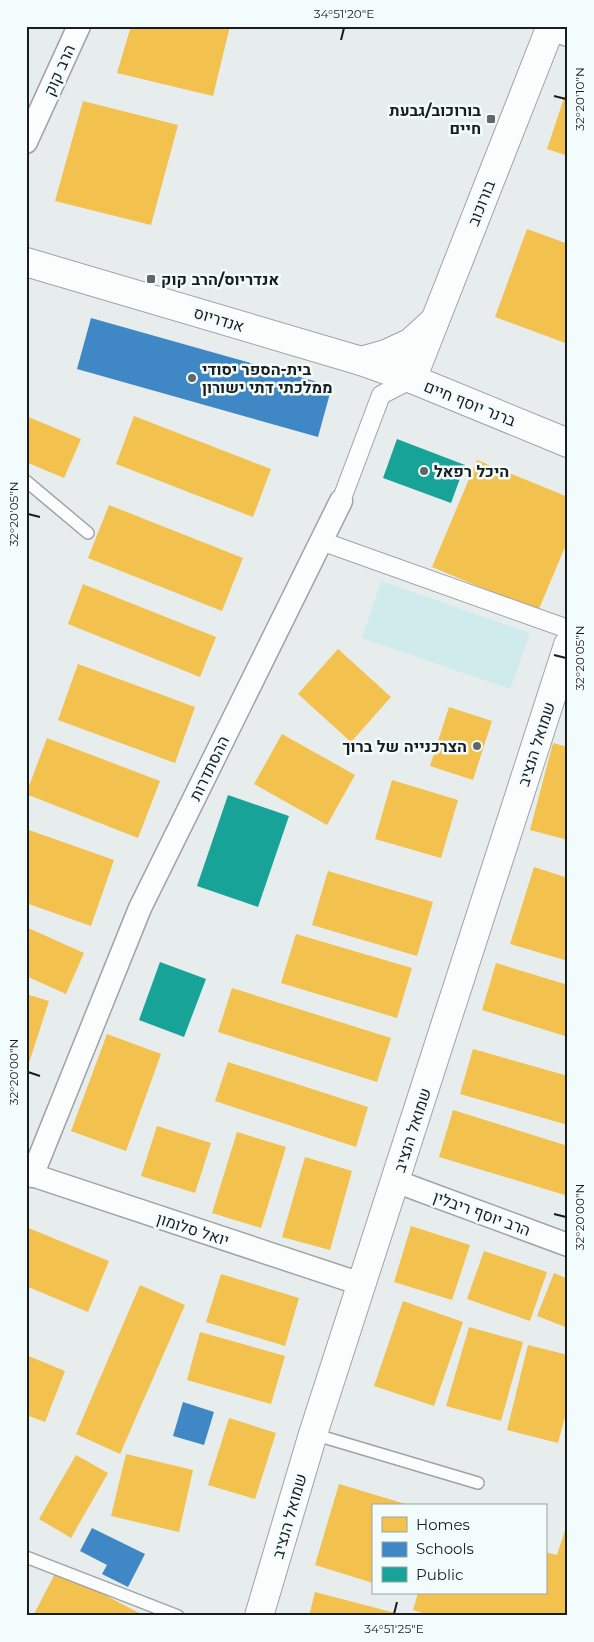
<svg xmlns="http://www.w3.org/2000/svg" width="594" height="1642" font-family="Montserrat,Heebo,sans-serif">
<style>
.green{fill:#cfebec}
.homes{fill:#f2c14e}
.schools{fill:#3f88c5}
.public{fill:#17a398}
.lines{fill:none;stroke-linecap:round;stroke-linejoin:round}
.service-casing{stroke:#9fa3a3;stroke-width:14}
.pedestrian-casing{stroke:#9fa3a3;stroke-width:20}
.minor-casing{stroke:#9fa3a3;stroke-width:25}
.tertiary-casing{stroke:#9fa3a3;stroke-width:30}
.service{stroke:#fbfcfc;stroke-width:11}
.pedestrian{stroke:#fbfcfc;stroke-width:18}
.minor{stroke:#fbfcfc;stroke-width:22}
.tertiary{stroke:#fbfcfc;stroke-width:28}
.ticks{fill:none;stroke:#1a1d1d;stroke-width:2}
.poi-dot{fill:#626666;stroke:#f3fcfc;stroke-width:2}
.labels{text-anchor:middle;stroke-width:5;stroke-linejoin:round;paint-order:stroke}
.street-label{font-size:16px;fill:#1a1d1d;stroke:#f3fcfc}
.poi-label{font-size:16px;font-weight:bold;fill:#1a1d1d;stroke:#f3fcfc;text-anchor:start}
.neatline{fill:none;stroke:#1a1d1d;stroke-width:2}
.ticks-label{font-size:12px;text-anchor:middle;fill:#1a1d1d}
</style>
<rect width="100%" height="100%" fill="#e7eded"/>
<polygon class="green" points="381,581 530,633 510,689 362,638"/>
<g class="homes">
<polygon points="131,26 230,26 213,96 117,73"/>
<polygon points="567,89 568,89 568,156 547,149"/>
<polygon points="83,101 178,125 151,225 55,201"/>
<polygon points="527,229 568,244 568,344 495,317"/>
<polygon points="26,416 81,439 64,478 26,462"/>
<polygon points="134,416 271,469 253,517 116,464"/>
<polygon points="477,460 568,497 568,540 538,611 432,567"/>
<polygon points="109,505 243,558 222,611 88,558"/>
<polygon points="83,584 216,637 200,677 68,624"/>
<polygon points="338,649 391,697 351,742 298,694"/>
<polygon points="78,664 195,707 175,763 58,720"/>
<polygon points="449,707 492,721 473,780 430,766"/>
<polygon points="282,734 355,775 327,825 254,784"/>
<polygon points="47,738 160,781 138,838 26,794"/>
<polygon points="553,743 568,747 568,840 530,830"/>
<polygon points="392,780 458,800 441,858 375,839"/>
<polygon points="26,829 114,860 91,926 26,903"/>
<polygon points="534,867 568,878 568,961 510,944"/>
<polygon points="328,871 433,902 417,956 312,925"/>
<polygon points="26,927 84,953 66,994 26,976"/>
<polygon points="296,934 412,968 397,1018 281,983"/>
<polygon points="496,963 568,985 568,1037 482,1010"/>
<polygon points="232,988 391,1038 377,1082 218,1032"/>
<polygon points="26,994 49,1001 27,1069 26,1069"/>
<polygon points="107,1034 161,1054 126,1151 71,1131"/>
<polygon points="473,1049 568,1076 568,1125 460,1094"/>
<polygon points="228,1062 368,1107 356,1147 215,1101"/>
<polygon points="453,1110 568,1146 568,1196 439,1157"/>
<polygon points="157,1126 211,1143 195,1193 141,1176"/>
<polygon points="237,1132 286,1147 261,1228 212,1213"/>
<polygon points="305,1157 352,1171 330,1250 282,1237"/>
<polygon points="411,1226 470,1245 452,1300 394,1282"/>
<polygon points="26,1227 109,1261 88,1312 26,1286"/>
<polygon points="484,1251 547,1272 530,1321 467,1299"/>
<polygon points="554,1273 568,1279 568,1328 537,1316"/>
<polygon points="221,1274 299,1298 285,1346 206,1322"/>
<polygon points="140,1285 185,1305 120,1454 76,1434"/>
<polygon points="403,1301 463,1322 434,1406 374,1386"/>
<polygon points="469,1327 523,1342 501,1421 446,1406"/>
<polygon points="200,1332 285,1356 271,1404 187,1380"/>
<polygon points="528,1345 568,1355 568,1406 558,1443 507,1430"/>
<polygon points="26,1355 65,1371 45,1422 26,1415"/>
<polygon points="229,1418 276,1433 255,1499 208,1485"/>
<polygon points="126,1454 193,1470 179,1532 111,1516"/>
<polygon points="76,1455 108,1473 71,1538 39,1519"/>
<polygon points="339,1484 409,1505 373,1506 373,1583 315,1565"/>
<polygon points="568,1521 568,1616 432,1616 413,1610 418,1593 545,1593 545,1552 557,1555"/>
<polygon points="57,1570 145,1616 33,1616"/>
<polygon points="315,1592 403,1615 403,1616 309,1616"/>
</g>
<g class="schools">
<polygon points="91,318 332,386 318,437 77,369"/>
<polygon points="183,1402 214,1412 204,1445 173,1436"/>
<polygon points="92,1528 145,1554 128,1587 102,1574 107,1565 80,1551"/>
</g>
<g class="public">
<polygon points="397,439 465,465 451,503 383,478"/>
<polygon points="228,795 289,816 258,907 197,886"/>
<polygon points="160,962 206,979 184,1037 139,1020"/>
</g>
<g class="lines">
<g class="service-casing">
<g id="service">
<polyline points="26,481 88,533"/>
<polyline points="313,1434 478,1483"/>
<polyline points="26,1557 178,1616"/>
</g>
</g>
<g class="pedestrian-casing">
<g id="pedestrian">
<polyline points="341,501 381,395 412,379"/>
<polyline points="321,541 568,629"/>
</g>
</g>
<g class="minor-casing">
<g id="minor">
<polyline points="550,29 568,35"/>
<polyline points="26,142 79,26"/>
<polyline points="26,1173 361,1284"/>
<polyline points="32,1176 140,908 341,501"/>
<polyline points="395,1181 568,1245"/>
</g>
</g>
<g class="tertiary-casing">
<g id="tertiary">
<polyline points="26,262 361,361 412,379 568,443"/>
<polyline points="361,361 386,354 410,343 433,322"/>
<polyline points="412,379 551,26"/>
<polyline points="259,1616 313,1434 568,645"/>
</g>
</g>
<use href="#service" class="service"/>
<use href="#pedestrian" class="pedestrian"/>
<use href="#minor" class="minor"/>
<use href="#tertiary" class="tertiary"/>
</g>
<path class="ticks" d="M341,40L344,28M554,96L566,99M28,514L40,517M554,655L566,658M28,1072L40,1076M554,1214L566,1217M394,1614L397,1602"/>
<g class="poi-dot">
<rect x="486" y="114" width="10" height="10" rx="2.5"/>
<rect x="146" y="274" width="10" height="10" rx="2.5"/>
<circle cx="192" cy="378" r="5"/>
<circle cx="424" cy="471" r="5"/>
<circle cx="477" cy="746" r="5"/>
</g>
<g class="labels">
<g class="street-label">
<text transform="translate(59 70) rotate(-66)" y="6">הרב קוק</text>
<text transform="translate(481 203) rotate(-68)" y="6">בורוכוב</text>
<text transform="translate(219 319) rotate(17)" y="6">אנדריוס</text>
<text transform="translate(470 403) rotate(22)" y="6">ברנר יוסף חיים</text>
<text transform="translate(536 744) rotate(-72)" y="6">שמואל הנציב</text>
<text transform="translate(209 768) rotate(-64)" y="6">ההסתדרות</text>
<text transform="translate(412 1130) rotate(-72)" y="6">שמואל הנציב</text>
<text transform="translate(482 1213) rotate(20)" y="6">הרב יוסף ריבלין</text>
<text transform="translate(193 1229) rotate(18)" y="6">יואל סלומון</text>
<text transform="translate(289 1516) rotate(-74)" y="6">שמואל הנציב</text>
</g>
<g class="poi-label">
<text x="481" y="116" text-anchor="end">בורוכוב/גבעת<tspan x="481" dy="18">חיים</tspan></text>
<text x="161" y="285">אנדריוס/הרב קוק</text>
<text x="202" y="375">בית-הספר יסודי<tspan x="202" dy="18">ממלכתי דתי ישורון</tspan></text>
<text x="434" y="477">היכל רפאל</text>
<text x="467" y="752" text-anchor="end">הצרכנייה של ברוך</text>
</g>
</g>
<rect width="594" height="1642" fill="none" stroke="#f3fcfc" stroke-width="55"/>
<rect x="372" y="1504" width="175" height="90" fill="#f3fcfc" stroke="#9ca3a3"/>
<rect x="382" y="1517" width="25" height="15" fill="#f2c14e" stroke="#9ca3a3"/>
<text x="416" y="1530" font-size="15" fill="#1a1d1d">Homes</text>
<rect x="382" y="1542" width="25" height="15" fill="#3f88c5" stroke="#9ca3a3"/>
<text x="416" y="1554" font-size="15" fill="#1a1d1d">Schools</text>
<rect x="382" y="1567" width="25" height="15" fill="#17a398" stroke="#9ca3a3"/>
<text x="416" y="1580" font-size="15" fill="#1a1d1d">Public</text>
<rect x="28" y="28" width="538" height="1586" class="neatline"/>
<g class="ticks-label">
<text x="344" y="18">34°51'20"E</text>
<text transform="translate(580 99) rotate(-90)" y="4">32°20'10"N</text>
<text transform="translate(14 514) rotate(-90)" y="4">32°20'05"N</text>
<text transform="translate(580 658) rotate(-90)" y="4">32°20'05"N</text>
<text transform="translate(14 1072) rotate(-90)" y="4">32°20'00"N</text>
<text transform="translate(580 1217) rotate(-90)" y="4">32°20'00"N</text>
<text x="394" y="1633">34°51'25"E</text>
</g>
</svg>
